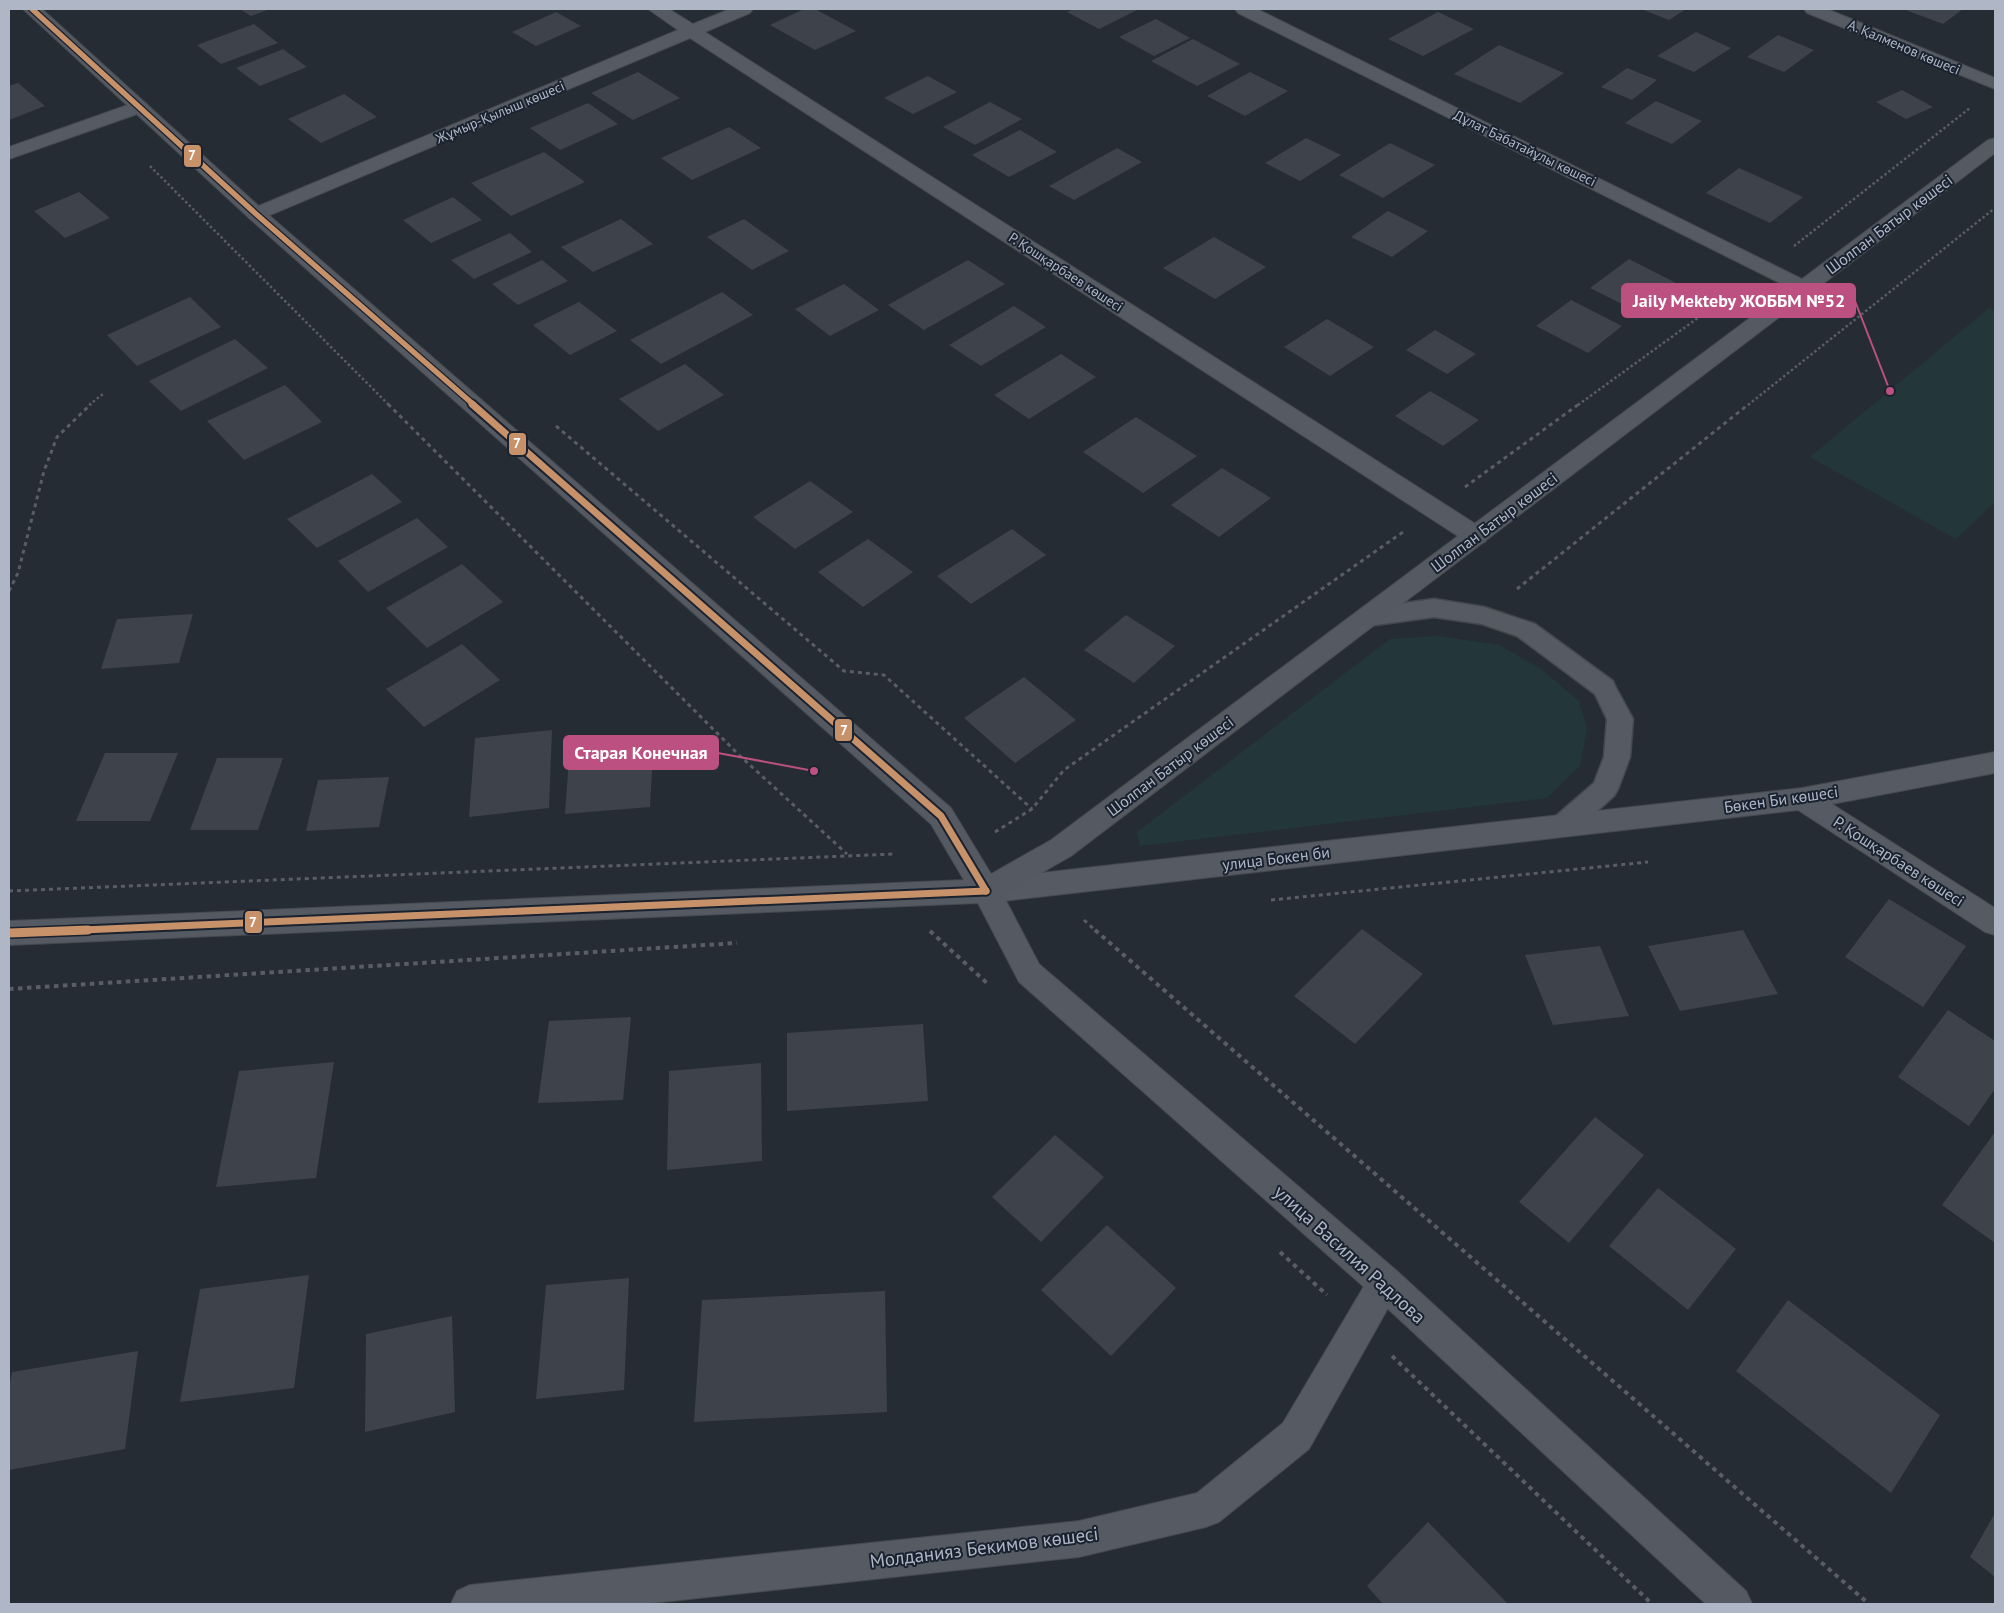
<svg xmlns="http://www.w3.org/2000/svg" width="2004" height="1613" font-family="'PT Sans',sans-serif">
<style>
.green{fill:#23363a}
.building{fill:#3e424a}
.lines{fill:none;stroke-linecap:round;stroke-linejoin:round}
.lane-casing{stroke:#44484f;stroke-width:3}
.street-casing{stroke:#44484f;stroke-width:2}
.secondary-casing{stroke:#44484f;stroke-width:2}
.path-far2{stroke:#595e66;stroke-width:2.5;stroke-dasharray:2.5 2.5;stroke-linecap:butt}
.path-far1{stroke:#595e66;stroke-width:3;stroke-dasharray:4 4;stroke-linecap:butt}
.path{stroke:#595e66;stroke-width:4;stroke-dasharray:4.5 4.5;stroke-linecap:butt}
.lane{fill:#565a62;fill-rule:evenodd}
.street{fill:#565a62;fill-rule:evenodd}
.secondary{fill:#555961;fill-rule:evenodd}
.bus-1-far2-casing{stroke:#1a222f;stroke-width:8}
.bus-1-far1-casing{stroke:#1a222f;stroke-width:11}
.bus-1-casing{stroke:#1a222f;stroke-width:12}
.bus-1-far2{stroke:#c7916a;stroke-width:5.5}
.bus-1-far1{stroke:#c7916a;stroke-width:7}
.bus-1{stroke:#c7916a;stroke-width:9}
.labels{text-anchor:middle;stroke-width:4;stroke-linejoin:round;paint-order:stroke}
.far-street-label{font-size:14px;fill:#afb7c7;stroke:#1a222f}
.street-label{font-size:16px;fill:#afb7c7;stroke:#1a222f}
.near-street-label{font-size:19px;fill:#afb7c7;stroke:#1a222f}
.leader{fill:none;stroke:#bb5081;stroke-width:2}
.callout-dot{fill:#bb5081;stroke:#1a222f;stroke-width:2}
.callout{fill:#bb5081;stroke:#bb5081;stroke-width:2}
.callout-label{font-size:18px;text-anchor:middle;font-weight:bold;fill:#fff}
.line-badge{stroke:#1a222f;stroke-width:2}
.badge-label{font-size:14px;text-anchor:middle;font-weight:bold;fill:#fff}
</style>
<rect width="100%" height="100%" fill="#262c34"/>
<g class="green">
<polygon points="1989,308 1995,311 1995,502 1956,539 1810,457"/>
<polygon points="1438,636 1499,645 1541,669 1579,701 1587,729 1580,766 1547,798 1140,846 1137,832 1390,639"/>
</g>
<g class="building">
<polygon points="240,9 270,9 251,16"/>
<polygon points="804,9 815,9 856,31 815,50 770,25"/>
<polygon points="1074,9 1139,9 1099,29 1067,12"/>
<polygon points="1641,9 1686,9 1669,20"/>
<polygon points="1903,9 1963,9 1943,24"/>
<polygon points="556,12 581,26 536,46 512,32"/>
<polygon points="1438,12 1474,29 1423,56 1388,39"/>
<polygon points="1156,19 1190,38 1154,56 1119,37"/>
<polygon points="254,24 278,43 221,64 197,45"/>
<polygon points="1696,32 1731,48 1694,72 1657,56"/>
<polygon points="1778,35 1814,50 1784,72 1747,57"/>
<polygon points="1193,39 1240,64 1197,86 1151,61"/>
<polygon points="1499,45 1564,73 1520,103 1454,74"/>
<polygon points="283,49 307,67 260,86 236,68"/>
<polygon points="1627,68 1657,80 1632,100 1601,87"/>
<polygon points="638,72 680,98 633,120 591,93"/>
<polygon points="1250,72 1288,91 1245,116 1207,96"/>
<polygon points="928,76 957,92 913,114 884,98"/>
<polygon points="18,83 45,106 9,120 9,86"/>
<polygon points="1902,90 1933,107 1906,119 1876,102"/>
<polygon points="344,94 377,117 321,143 288,119"/>
<polygon points="1656,101 1702,121 1672,144 1625,123"/>
<polygon points="990,102 1022,119 975,145 943,127"/>
<polygon points="588,103 618,124 560,150 530,128"/>
<polygon points="729,127 761,148 692,180 661,158"/>
<polygon points="1020,130 1057,152 1009,177 972,155"/>
<polygon points="1306,138 1341,155 1300,181 1265,163"/>
<polygon points="1390,143 1435,165 1383,198 1339,175"/>
<polygon points="1117,148 1142,162 1074,200 1049,186"/>
<polygon points="544,152 585,182 511,216 471,183"/>
<polygon points="1739,168 1803,197 1770,223 1706,193"/>
<polygon points="79,192 110,218 65,238 34,211"/>
<polygon points="453,197 482,220 431,243 403,220"/>
<polygon points="1388,211 1428,231 1392,257 1351,237"/>
<polygon points="621,219 653,244 593,272 561,247"/>
<polygon points="744,219 789,251 752,270 707,237"/>
<polygon points="510,233 532,252 474,279 451,260"/>
<polygon points="1214,237 1266,267 1215,299 1163,268"/>
<polygon points="1629,259 1678,284 1640,313 1590,288"/>
<polygon points="542,260 568,281 518,305 492,284"/>
<polygon points="968,260 1005,284 924,330 888,305"/>
<polygon points="844,284 879,310 830,336 795,309"/>
<polygon points="722,292 753,315 661,364 630,340"/>
<polygon points="190,297 221,327 137,366 107,335"/>
<polygon points="1571,300 1622,326 1588,353 1536,326"/>
<polygon points="579,302 617,331 570,355 533,325"/>
<polygon points="1014,306 1046,327 981,366 949,345"/>
<polygon points="1327,319 1374,347 1330,376 1284,347"/>
<polygon points="1435,330 1476,354 1447,374 1406,350"/>
<polygon points="235,339 268,368 181,411 149,381"/>
<polygon points="1061,354 1096,377 1029,419 994,395"/>
<polygon points="685,364 724,395 658,431 619,399"/>
<polygon points="285,385 322,422 244,460 207,421"/>
<polygon points="1430,391 1479,420 1443,446 1395,416"/>
<polygon points="1136,417 1197,456 1143,493 1083,452"/>
<polygon points="1222,468 1271,498 1219,537 1171,505"/>
<polygon points="372,474 402,502 317,548 287,519"/>
<polygon points="810,481 853,512 795,549 753,517"/>
<polygon points="417,518 448,547 368,592 338,561"/>
<polygon points="1012,529 1046,555 971,604 937,576"/>
<polygon points="868,539 913,572 863,607 818,572"/>
<polygon points="462,564 503,602 427,648 386,608"/>
<polygon points="193,614 179,663 101,669 117,619"/>
<polygon points="1126,615 1175,646 1134,683 1084,650"/>
<polygon points="462,644 500,680 424,727 386,689"/>
<polygon points="1024,677 1076,720 1015,763 964,718"/>
<polygon points="552,730 549,808 469,817 475,738"/>
<polygon points="653,752 650,807 565,814 569,758"/>
<polygon points="105,753 178,753 150,821 76,821"/>
<polygon points="217,758 283,758 258,830 190,830"/>
<polygon points="389,777 379,827 306,831 318,780"/>
<polygon points="1889,899 1966,946 1923,1007 1845,957"/>
<polygon points="1362,929 1423,974 1355,1044 1294,996"/>
<polygon points="1743,930 1778,994 1680,1011 1648,946"/>
<polygon points="1600,946 1629,1016 1553,1025 1525,955"/>
<polygon points="1948,1010 1995,1041 1995,1089 1969,1126 1898,1077"/>
<polygon points="631,1017 623,1100 538,1103 549,1021"/>
<polygon points="923,1024 928,1101 787,1111 787,1033"/>
<polygon points="334,1062 316,1178 216,1187 239,1071"/>
<polygon points="761,1063 762,1161 667,1170 669,1071"/>
<polygon points="1595,1117 1644,1155 1569,1243 1519,1202"/>
<polygon points="1995,1132 1995,1243 1942,1205"/>
<polygon points="1055,1135 1104,1177 1041,1242 992,1197"/>
<polygon points="1658,1188 1736,1249 1688,1310 1609,1246"/>
<polygon points="1107,1225 1176,1288 1111,1356 1041,1290"/>
<polygon points="309,1275 294,1388 180,1402 200,1289"/>
<polygon points="629,1278 624,1390 536,1399 546,1285"/>
<polygon points="885,1291 887,1412 694,1422 702,1300"/>
<polygon points="1788,1300 1940,1415 1891,1493 1736,1371"/>
<polygon points="452,1316 455,1412 365,1432 366,1334"/>
<polygon points="138,1351 125,1449 9,1470 9,1389 12,1372"/>
<polygon points="1995,1513 1995,1577 1970,1557"/>
<polygon points="1428,1522 1508,1604 1383,1604 1367,1586"/>
</g>
<g class="lines">
<g class="lane-casing">
<polygon id="lane" points="1434,599 1484,607 1535,624 1613,681 1616,688 1633,719 1630,757 1618,789 1614,796 1574,832 1565,835 1556,832 1552,824 1556,816 1594,783 1604,757 1607,719 1595,694 1517,636 1482,624 1434,617 1368,626 1360,623 1356,617 1360,611 1368,608"/>
</g>
<g class="street-casing">
<g id="street">
<polygon points="648,9 669,9 693,24 730,9 753,9 750,13 705,32 1485,530 1488,536 1485,542 1476,544 1467,542 690,38 263,218 256,220 249,218 246,214 249,210 678,30"/>
<polygon points="1235,9 1257,9 1812,284 1815,288 1812,292 1805,294 1798,292 1238,13"/>
<polygon points="1804,9 1827,9 1995,78 1995,89 1807,13"/>
<polygon points="139,101 146,103 148,107 146,111 9,159 9,147"/>
<polygon points="1995,752 1995,773 1832,804 1995,908 1995,935 1985,932 1798,810 986,903 976,899 972,891 976,883 986,879 1802,788"/>
<polygon points="1385,1267 1397,1271 1402,1283 1309,1449 1219,1522 1206,1527 1079,1557 643,1604 451,1604 457,1591 470,1585 1079,1521 1197,1493 1283,1423 1373,1271"/>
</g>
</g>
<g class="secondary-casing">
<polygon id="secondary" points="23,9 42,9 263,210 951,808 991,874 1051,840 1988,140 1995,138 1995,153 1071,856 1003,895 1039,964 1397,1271 1746,1591 1752,1604 1706,1604 1373,1295 1019,982 978,903 9,945 9,921 964,880 931,824 249,218"/>
</g>
<g class="path-far2">
<polyline points="150,166 389,405"/>
<polyline points="1794,246 1970,108"/>
<polyline points="89,405 103,394"/>
<polyline points="1578,405 1735,291"/>
<polyline points="1748,405 1995,208"/>
</g>
<g class="path-far1">
<polyline points="388,404 739,755 847,854"/>
<polyline points="556,426 844,671 884,675 1032,809"/>
<polyline points="1465,487 1579,404"/>
<polyline points="1517,589 1749,404"/>
<polyline points="9,591 18,573 44,471 57,437 91,404"/>
<polyline points="995,832 1032,809 1064,770 1403,532"/>
<polyline points="9,891 895,854"/>
<polyline points="1271,900 1648,862"/>
<polyline points="1084,920 1096,931"/>
</g>
<g class="path">
<polyline points="1095,930 1869,1604"/>
<polyline points="930,931 988,984"/>
<polyline points="9,989 737,943"/>
<polyline points="1280,1252 1327,1295"/>
<polyline points="1392,1356 1652,1604"/>
</g>
<use href="#lane" class="lane"/>
<use href="#street" class="street"/>
<use href="#secondary" class="secondary"/>
<g class="bus-1-far2-casing">
<polyline id="bus-1-far2" points="32,9 256,214 474,405"/>
</g>
<g class="bus-1-far1-casing">
<g id="bus-1-far1">
<polyline points="472,404 941,816 986,891"/>
<polyline points="59,931 986,891"/>
</g>
</g>
<g class="bus-1-casing">
<polyline id="bus-1" points="9,933 88,930"/>
</g>
<use href="#bus-1-far2" class="bus-1-far2"/>
<use href="#bus-1-far1" class="bus-1-far1"/>
<use href="#bus-1" class="bus-1"/>
</g>
<g class="labels">
<g class="far-street-label">
<text transform="translate(1904 47) rotate(23)" y="5">А. Қалменов көшесі</text>
<text transform="translate(500 112) rotate(-23)" y="5">Жұмыр-Қылыш көшесі</text>
<text transform="translate(1525 148) rotate(26)" y="5">Дұлат Бабатайұлы көшесі</text>
<text transform="translate(1066 272) rotate(33)" y="5">Р. Қошқарбаев көшесі</text>
</g>
<g class="street-label">
<text transform="translate(1889 224) rotate(-37)" y="6">Шолпан Батыр көшесі</text>
<text transform="translate(1494 522) rotate(-37)" y="6">Шолпан Батыр көшесі</text>
<text transform="translate(1170 766) rotate(-37)" y="6">Шолпан Батыр көшесі</text>
<text transform="translate(1781 799) rotate(-8)" y="6">Бөкен Би көшесі</text>
<text transform="translate(1276 858) rotate(-7)" y="6">улица Бокен би</text>
<text transform="translate(1899 861) rotate(33)" y="6">Р. Қошқарбаев көшесі</text>
</g>
<g class="near-street-label">
<text transform="translate(1350 1254) rotate(42)" y="7">улица Василия Радлова</text>
<text transform="translate(984 1547) rotate(-7)" y="7">Молданияз Бекимов көшесі</text>
</g>
</g>
<path class="leader" d="M1890 391L1855 301M814 771L718 753"/>
<g class="callout-dot">
<circle cx="1890" cy="391" r="5"/>
<circle cx="814" cy="771" r="5"/>
</g>
<g class="callout">
<rect x="1622" y="284" width="233" height="33" rx="5"/>
<rect x="564" y="736" width="154" height="33" rx="5"/>
</g>
<g class="callout-label">
<text x="1739" y="307">Jaily Mekteby ЖОББМ №52</text>
<text x="641" y="759">Старая Конечная</text>
</g>
<g class="line-badge">
<rect x="183" y="144" width="19" height="24" rx="5" fill="#c7916a"/>
<rect x="508" y="432" width="19" height="24" rx="5" fill="#c7916a"/>
<rect x="834" y="718" width="19" height="24" rx="5" fill="#c7916a"/>
<rect x="244" y="910" width="19" height="24" rx="5" fill="#c7916a"/>
</g>
<g class="badge-label">
<text x="192" y="160">7</text>
<text x="517" y="448">7</text>
<text x="844" y="735">7</text>
<text x="253" y="927">7</text>
</g>
<rect width="2004" height="1613" fill="none" stroke="#afb7c7" stroke-width="20"/>
</svg>
